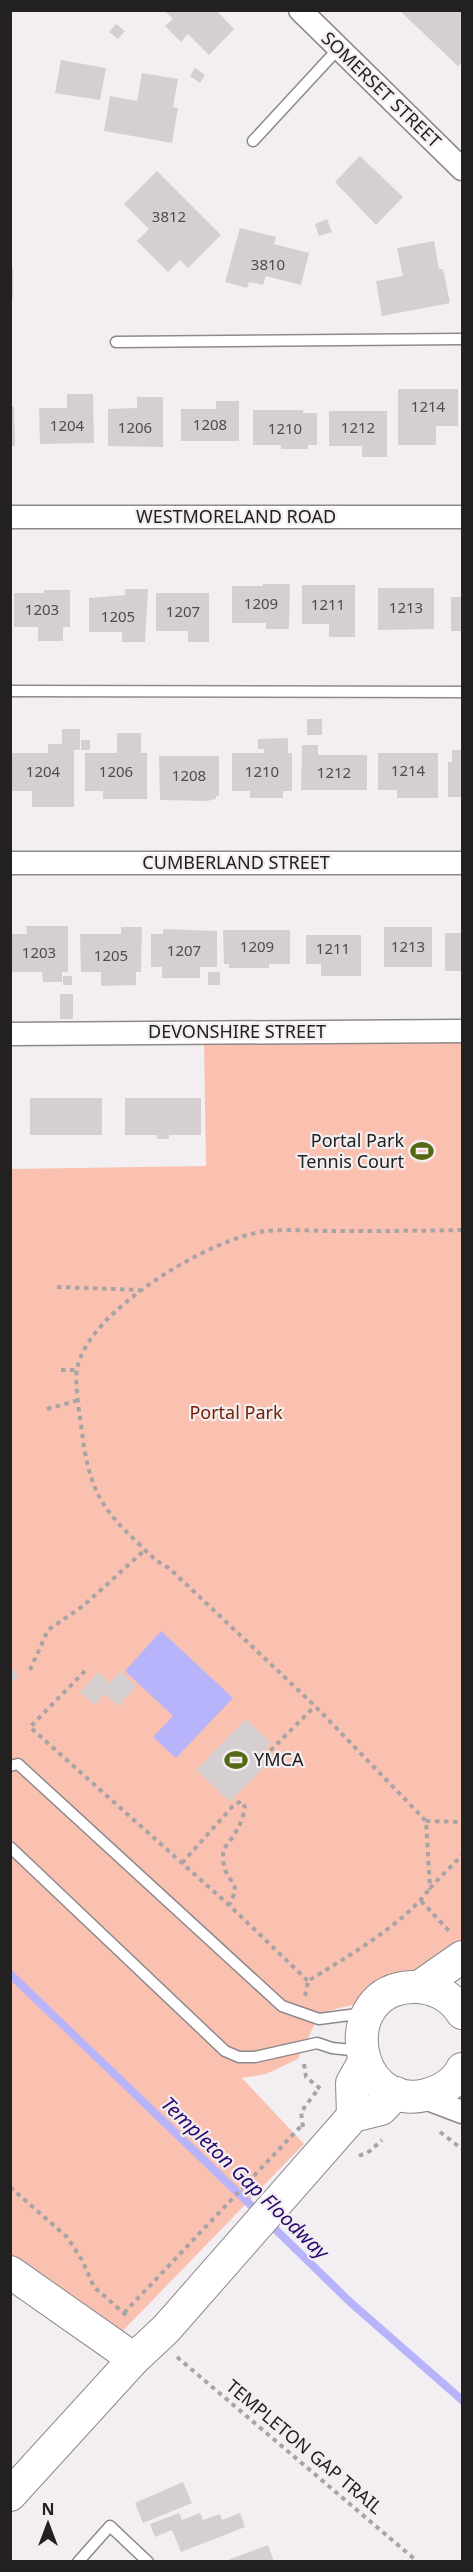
<svg xmlns="http://www.w3.org/2000/svg" width="473" height="2572" font-family="'Noto Sans',sans-serif">
<style>
.green{fill:#fac1b0}
.water{fill:#b7b4fc}
.lines{fill:none;stroke-linecap:round;stroke-linejoin:round}
.stream{stroke:#b7b4fc;stroke-width:8}
.building{fill:#d5cfd0}
.lane-casing{stroke:#8e898c;stroke-width:13}
.street-casing{stroke:#8e898c;stroke-width:25}
.secondary-casing{stroke:#8e898c;stroke-width:34}
.path{stroke:#a8a4a6;stroke-width:4;stroke-dasharray:4.5 4.5;stroke-linecap:butt}
.lane{stroke:#fff;stroke-width:10}
.street{stroke:#fff;stroke-width:22}
.secondary{stroke:#fff;stroke-width:32}
.labels{text-anchor:middle;stroke-width:4.5;stroke-linejoin:round;paint-order:stroke}
.number-label{font-size:15px;fill:#4f4c4d}
.street-label{font-size:18px;fill:#222021;stroke:#f3eef1}
.poi-label{font-size:18px;fill:#222021;stroke:#f3eef1;text-anchor:end}
.park-label{font-size:18px;fill:#752000;stroke:#f3eef1}
.water-label{font-size:20px;font-style:italic;fill:#290770;stroke:#f3eef1}
</style>
<rect width="100%" height="100%" fill="#f3eef1"/>
<polygon class="green" points="462,1041 462,1945 356,2004 320,2013 298,2059 266,2074 242,2078 304,2144 112,2342 11,2256 10,1169 206,1166 204,1043"/>
<polygon class="water" points="161,1631 233,1698 176,1758 153,1737 173,1716 125,1671"/>
<g class="lines">
<g class="stream">
<polyline points="10,1974 259,2213"/>
<polyline points="268,2222 350,2302 462,2400"/>
</g>
</g>
<g class="building">
<polygon points="164,10 216,10 234,29 209,55 188,34 181,42 165,26 173,19"/>
<polygon points="399,10 462,10 462,62 458,66"/>
<polygon points="116,24 125,31 118,39 109,32"/>
<polygon points="61,60 106,68 100,100 55,93"/>
<polygon points="195,68 205,75 200,83 190,76"/>
<polygon points="142,73 178,79 173,107 178,108 172,143 104,131 110,96 137,101"/>
<polygon points="360,156 403,197 376,225 335,182"/>
<polygon points="157,171 221,235 188,268 180,260 168,272 137,241 149,229 124,204"/>
<polygon points="327,219 332,232 319,236 315,224"/>
<polygon points="240,228 276,237 274,244 309,253 301,285 266,276 263,285 249,282 247,288 225,282"/>
<polygon points="434,241 439,269 443,269 450,303 382,316 376,281 403,276 397,248"/>
<rect x="10" y="268" width="3" height="31"/>
<polygon points="398,389 458,389 458,426 436,426 436,445 398,445"/>
<polygon points="67,394 93,394 94,443 40,444 39,408 67,408"/>
<polygon points="137,397 163,397 163,447 108,446 108,409 137,408"/>
<polygon points="216,401 239,401 239,441 181,441 181,409 216,409"/>
<polygon points="10,407 14,407 15,446 10,446"/>
<polygon points="253,410 303,410 303,413 317,413 317,445 308,445 308,449 281,449 281,445 253,445"/>
<polygon points="329,411 387,411 387,457 362,457 362,446 329,446"/>
<polygon points="263,584 290,584 289,629 266,629 266,623 232,623 232,586 263,586"/>
<polygon points="302,585 355,585 355,637 329,637 329,624 302,624"/>
<polygon points="378,588 434,588 434,629 378,630"/>
<polygon points="125,589 148,589 145,642 122,642 122,632 89,632 89,598 125,595"/>
<polygon points="44,590 70,590 70,627 63,627 63,641 38,641 38,627 14,627 14,593 44,593"/>
<polygon points="156,593 209,593 209,642 188,642 188,631 156,631"/>
<rect x="451" y="597" width="11" height="34"/>
<rect x="307" y="719" width="15" height="16"/>
<polygon points="62,729 80,729 80,750 74,750 74,807 32,807 32,791 12,791 12,753 48,753 48,744 62,744"/>
<polygon points="117,733 141,733 141,753 147,753 147,799 103,799 103,791 85,791 85,753 117,753"/>
<polygon points="288,738 288,753 292,753 292,791 283,791 283,798 250,798 250,791 232,791 232,753 264,753 264,749 258,749 258,739"/>
<rect x="81" y="740" width="9" height="10"/>
<polygon points="302,745 318,745 318,755 367,755 367,790 301,790"/>
<polygon points="452,750 462,750 462,797 448,797 448,762 452,762"/>
<polygon points="378,753 438,753 438,798 397,798 397,790 378,790"/>
<polygon points="159,756 219,756 219,796 216,796 216,799 207,801 160,800"/>
<polygon points="26,926 68,926 68,972 62,972 62,982 43,982 42,972 10,972 10,934 27,934"/>
<polygon points="121,927 142,927 141,972 136,972 136,985 101,986 101,972 81,972 80,934 121,934"/>
<rect x="384" y="927" width="48" height="40"/>
<polygon points="163,929 217,931 217,967 200,967 200,978 162,978 162,967 151,967 151,934 163,934"/>
<polygon points="223,930 290,930 290,964 269,964 269,968 229,968 229,964 224,964"/>
<rect x="445" y="933" width="17" height="38"/>
<polygon points="306,935 361,935 361,976 321,976 321,964 306,964"/>
<rect x="208" y="972" width="12" height="13"/>
<rect x="63" y="976" width="9" height="9"/>
<rect x="60" y="994" width="13" height="25"/>
<rect x="30" y="1098" width="72" height="37"/>
<polygon points="125,1098 201,1098 201,1135 169,1135 169,1139 157,1139 157,1135 125,1135"/>
<polygon points="10,1667 19,1675 10,1684"/>
<polygon points="120,1671 136,1686 118,1706 104,1694 95,1705 80,1692 98,1672 110,1683"/>
<polygon points="246,1719 271,1743 261,1754 269,1762 230,1802 196,1770"/>
<polygon points="183,2482 192,2503 143,2523 135,2503"/>
<polygon points="179,2513 182,2520 200,2513 203,2520 220,2514 222,2520 240,2513 245,2527 181,2552 172,2530 155,2537 150,2524"/>
<polygon points="268,2545 274,2562 225,2562 225,2561"/>
</g>
<g class="lines">
<g class="lane-casing">
<g id="lane">
<polyline points="253,141 338,49"/>
<polyline points="116,342 462,339"/>
<polyline points="10,691 462,692"/>
<polyline points="10,1766 18,1764 282,2006 319,2019 365,2013"/>
<polyline points="10,1847 225,2051 239,2057 255,2057 317,2043 332,2048 360,2051"/>
<polyline points="78,2562 110,2526 148,2562"/>
</g>
</g>
<g class="street-casing">
<g id="street">
<polyline points="300,10 462,169"/>
<polyline points="10,517 462,517"/>
<polyline points="10,863 462,863"/>
<polyline points="10,1034 462,1031"/>
<polyline points="420,2096 462,2112"/>
</g>
</g>
<g class="secondary-casing">
<g id="secondary">
<polyline points="419,1987 462,1957"/>
<path d="M462,2013C452,1996 432,1986 412,1987C335,1990 352,2112 426,2095C441,2091 455,2083 462,2069"/>
<polyline points="353,2116 352,2083 364,2062"/>
<polyline points="10,2272 134,2359 10,2495"/>
<polyline points="134,2359 166,2329 353,2116 381,2109 396,2093"/>
</g>
</g>
<g class="path">
<path d="M462,1230C420,1231 378,1231 335,1231C313,1231 289,1229 267,1231C213,1236 85,1312 77,1370C74,1384 82,1430 84,1447C92,1493 104,1511 138,1543C148,1553 156,1562 169,1568L315,1706L426,1821L430,1888L462,1855"/>
<polyline points="57,1287 140,1290"/>
<polyline points="61,1370 76,1370"/>
<polyline points="47,1409 79,1400"/>
<polyline points="30,1670 48,1630 83,1606 145,1550"/>
<polyline points="85,1671 30,1727 229,1905 308,1981"/>
<polyline points="264,1757 315,1706"/>
<polyline points="426,1821 462,1822"/>
<path d="M182,1863L232,1807L241,1801L245,1807C242,1825 234,1836 223,1850C223,1856 223,1865 225,1870C234,1888 240,1884 229,1905"/>
<polyline points="421,1901 449,1931"/>
<path d="M305,1996L308,1981C345,1958 406,1923 430,1888"/>
<polyline points="304,2064 306,2077 323,2091"/>
<polyline points="303,2127 301,2112 319,2088"/>
<polyline points="440,2132 462,2149"/>
<polyline points="359,2156 370,2151 382,2140"/>
<polyline points="10,2187 67,2237 82,2260 94,2287 127,2316"/>
<polyline points="124,2313 303,2124"/>
<polyline points="177,2357 418,2562"/>
</g>
<use href="#lane" class="lane"/>
<use href="#street" class="street"/>
<use href="#secondary" class="secondary"/>
</g>
<defs>
<g id="stadium-bare" transform="scale(1.8)"><path d="M0-5a6.5 5 0 1 0 0 10a6.5 5 0 1 0 0-10ZM-3.5-1.8h7v3.6h-7Z" fill="#556813" stroke="#f3eef1" stroke-width="2.5" paint-order="stroke"/></g>
</defs>
<g fill-rule="evenodd">
<use href="#stadium-bare" x="422" y="1151"/>
<use href="#stadium-bare" x="236" y="1760"/>
</g>
<g class="labels">
<g class="number-label">
<text x="169" y="222">3812</text>
<text x="268" y="270">3810</text>
<text x="428" y="412">1214</text>
<text x="210" y="430">1208</text>
<text x="67" y="431">1204</text>
<text x="135" y="433">1206</text>
<text x="358" y="433">1212</text>
<text x="285" y="434">1210</text>
<text x="261" y="609">1209</text>
<text x="328" y="610">1211</text>
<text x="406" y="613">1213</text>
<text x="42" y="615">1203</text>
<text x="183" y="617">1207</text>
<text x="118" y="622">1205</text>
<text x="408" y="776">1214</text>
<text x="43" y="777">1204</text>
<text x="116" y="777">1206</text>
<text x="262" y="777">1210</text>
<text x="334" y="778">1212</text>
<text x="189" y="781">1208</text>
<text x="257" y="952">1209</text>
<text x="408" y="952">1213</text>
<text x="333" y="954">1211</text>
<text x="184" y="956">1207</text>
<text x="39" y="958">1203</text>
<text x="111" y="961">1205</text>
</g>
<g class="street-label">
<text transform="translate(381 90) rotate(44)" y="6">SOMERSET STREET</text>
<text x="236" y="523">WESTMORELAND ROAD</text>
<text x="236" y="869">CUMBERLAND STREET</text>
<text x="237" y="1038">DEVONSHIRE STREET</text>
<text transform="translate(304 2447) rotate(40)" y="6">TEMPLETON GAP TRAIL</text>
</g>
<g class="poi-label">
<text x="404" y="1147">Portal Park<tspan x="404" dy="21">Tennis Court</tspan></text>
<text x="254" y="1766" text-anchor="start">YMCA</text>
</g>
<g class="park-label">
<text x="236" y="1419">Portal Park</text>
</g>
<g class="water-label">
<text transform="translate(245 2178) rotate(44)" y="7">Templeton Gap Floodway</text>
</g>
</g>
<rect width="473" height="2572" fill="none" stroke="#222021" stroke-width="24"/>
<g transform="translate(48 2524)" stroke="#f3eef1" stroke-width="4.5" paint-order="stroke">
<path d="M0-4.5L10 22L0 15L-10 22Z" fill="#222021"/>
<text y="-9" font-size="16" font-weight="bold" text-anchor="middle" fill="#222021">N</text>
</g>
</svg>
